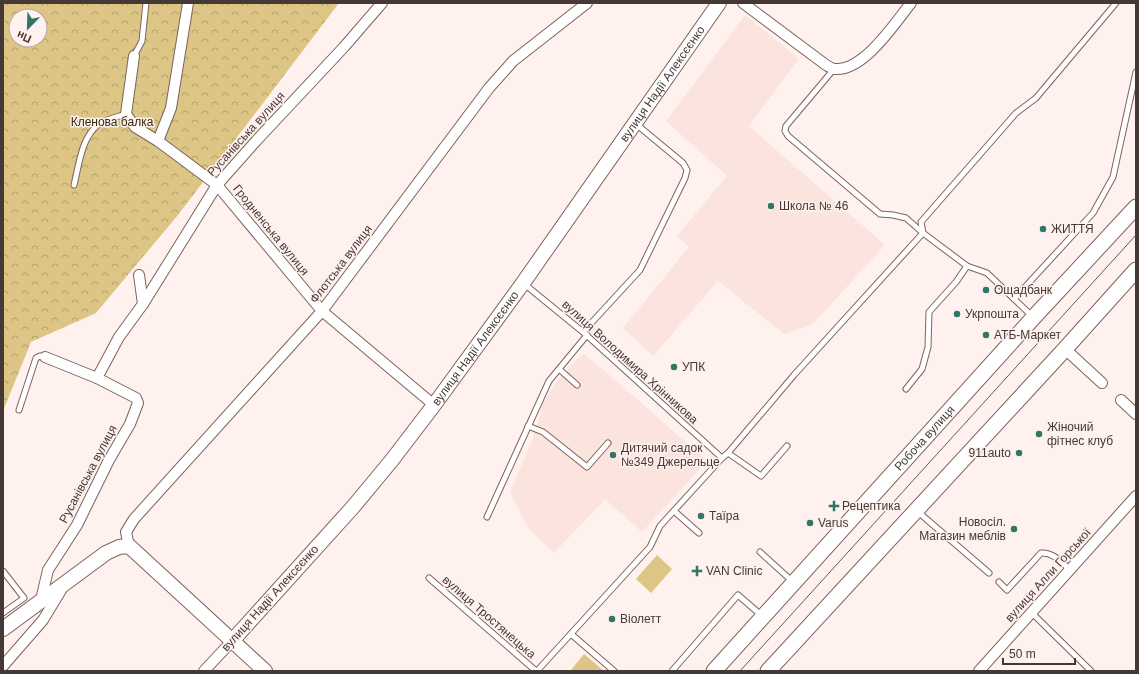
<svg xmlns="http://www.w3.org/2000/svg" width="1139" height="674" font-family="Arial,sans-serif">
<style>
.built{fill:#fbe3de}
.forest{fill:url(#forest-crowns);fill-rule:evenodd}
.pitch{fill:#dcc585}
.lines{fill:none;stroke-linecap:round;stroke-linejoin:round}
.lane-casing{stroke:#7e635d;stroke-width:7}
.street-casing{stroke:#7e635d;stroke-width:12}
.secondary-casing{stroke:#7e635d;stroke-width:16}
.primary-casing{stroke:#7e635d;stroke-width:17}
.lane{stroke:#fff;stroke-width:5}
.street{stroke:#fff;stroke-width:10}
.secondary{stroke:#fff;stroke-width:14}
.primary{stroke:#fff;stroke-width:15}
.tram{stroke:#665a57;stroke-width:1}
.poi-dot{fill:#337566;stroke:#fef1ee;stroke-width:1.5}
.labels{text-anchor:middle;stroke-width:3;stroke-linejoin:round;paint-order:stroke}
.street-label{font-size:12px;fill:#453936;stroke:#fef1ee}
.park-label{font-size:12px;fill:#352b0d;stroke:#fef1ee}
.poi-label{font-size:12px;fill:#453936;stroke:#fef1ee;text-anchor:start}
</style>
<defs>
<pattern id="forest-crowns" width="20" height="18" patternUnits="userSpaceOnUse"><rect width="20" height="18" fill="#dcc585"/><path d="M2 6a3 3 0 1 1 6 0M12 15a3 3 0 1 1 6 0" fill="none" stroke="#b4a16e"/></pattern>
</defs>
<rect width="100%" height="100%" fill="#fef1ee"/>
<g class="built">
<polygon points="745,15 799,59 749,126 885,245 812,325 784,334 718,281 653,356 623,328 689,247 677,236 727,176 666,121"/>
<polygon points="584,354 606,372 707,461 642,532 605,499 554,553 528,528 510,492 533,438 543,404 557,381 577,359"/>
</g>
<path class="forest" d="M3,3H339L178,215L96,313L31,342L3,411ZM16,16H40V40H16Z"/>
<g class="pitch">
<polygon points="657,555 672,569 651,593 636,579"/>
<polygon points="584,654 604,671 572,671 571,670"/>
</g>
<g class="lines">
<g class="lane-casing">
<g id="lane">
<polyline points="134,56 142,41 146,3"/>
<polyline points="834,69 786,126 785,131 788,136 880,214 893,215 906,218 923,233 967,266 987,273 1033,317"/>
<path d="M74,185C79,166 81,137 99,124C107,119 117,117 126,114"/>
<polyline points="523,283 583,332 722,458"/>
<polyline points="1014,299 1093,213 1113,177 1136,72"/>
<polyline points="583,332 640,270 685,178 687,170 683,163 636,124"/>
<polyline points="559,369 577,385"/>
<polyline points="906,389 922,369 928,347 929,312 956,282 967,266"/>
<polyline points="19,410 36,358 40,356 45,357"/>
<polyline points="528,426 543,432 587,467 608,443"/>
<polyline points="728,453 761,476 787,446"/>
<polyline points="674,511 699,533"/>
<polyline points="917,511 989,573"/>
<polyline points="487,517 549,381 587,335"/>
<polyline points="760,552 792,581"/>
<polyline points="3,571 24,598 3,613"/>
<polyline points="429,578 536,671"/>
<path d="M999,582L1007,590L1041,553C1053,552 1061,562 1070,570"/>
<polyline points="1032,613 1091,671"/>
<polyline points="571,634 614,671"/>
<polyline points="537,671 650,547 660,526 722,458 728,453 794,375 923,233 921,222 1016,113 1036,98 1116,3"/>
<polyline points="672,671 738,595 761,615"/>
</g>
</g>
<g class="street-casing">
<g id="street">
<path d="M743,3L826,65C828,66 832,69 835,69C864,71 895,23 911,3"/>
<polyline points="134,56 126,114 135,127 158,141 217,185 322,311 434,405"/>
<polyline points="158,141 171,108 188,3"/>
<polyline points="139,275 143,304"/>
<polyline points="1065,349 1102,383"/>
<polyline points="45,357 97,378"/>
<polyline points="1121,400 1136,414"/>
<polyline points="129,546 126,532 134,519 322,311 489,88 513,61 587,3"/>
<polyline points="41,600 48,570 77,525 109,460 130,424 138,403 136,398 97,378 119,337 143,304 217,185 256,141 344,47 382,3"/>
<polyline points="3,666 43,620 63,587"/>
<polyline points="204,671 232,641"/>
<polyline points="979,671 1136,496"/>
</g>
</g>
<g class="secondary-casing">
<g id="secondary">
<polyline points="3,629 106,553 119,547 129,546 265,671"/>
<path id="s1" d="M232,641L353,507L392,460L434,405L523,283L719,3"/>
</g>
</g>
<g class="primary-casing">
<g id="primary">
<path id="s2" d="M714,671L1034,317L1136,207"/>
<polyline points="768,671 1065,349 1136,270"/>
</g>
</g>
<use href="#lane" class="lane"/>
<use href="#street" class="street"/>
<use href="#secondary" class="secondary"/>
<use href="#primary" class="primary"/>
<polyline class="tram" points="740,671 1136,235"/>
</g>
<g class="poi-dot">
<circle cx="771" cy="206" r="4"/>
<circle cx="1043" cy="229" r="4"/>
<circle cx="986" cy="290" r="4"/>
<circle cx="957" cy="314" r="4"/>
<circle cx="986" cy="335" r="4"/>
<circle cx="674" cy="367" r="4"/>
<circle cx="1039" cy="434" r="4"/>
<circle cx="1019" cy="453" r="4"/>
<circle cx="613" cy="455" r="4"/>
<path d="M832 500h4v4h4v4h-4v4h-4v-4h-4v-4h4z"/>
<circle cx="701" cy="516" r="4"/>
<circle cx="810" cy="523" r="4"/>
<circle cx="1014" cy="529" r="4"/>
<path d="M695 565h4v4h4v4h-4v4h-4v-4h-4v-4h4z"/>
<circle cx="612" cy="619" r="4"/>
</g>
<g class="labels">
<g class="street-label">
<text dy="4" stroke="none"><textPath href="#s1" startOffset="705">вулиця Надії Алексєєнко</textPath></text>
<text transform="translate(246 134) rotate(-48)" y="4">Русанівська вулиця</text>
<text transform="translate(271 230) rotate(51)" y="4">Гродненська вулиця</text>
<text transform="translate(341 264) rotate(-53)" y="4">Флотська вулиця</text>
<text dy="4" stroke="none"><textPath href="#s1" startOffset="381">вулиця Надії Алексєєнко</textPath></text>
<text transform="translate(630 362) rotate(42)" y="4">вулиця Володимира Хрінникова</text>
<text dy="4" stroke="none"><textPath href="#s2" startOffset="314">Робоча вулиця</textPath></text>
<text transform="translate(88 474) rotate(-62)" y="4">Русанівська вулиця</text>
<text transform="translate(1048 575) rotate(-48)" y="4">вулиця Алли Горської</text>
<text transform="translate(270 598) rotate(-48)" y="4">вулиця Надії Алексєєнко</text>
<text transform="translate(489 617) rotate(41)" y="4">вулиця Тростянецька</text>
</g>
<g class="park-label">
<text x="112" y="126">Кленова балка</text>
</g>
<g class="poi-label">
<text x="779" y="210">Школа № 46</text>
<text x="1051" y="233">ЖИТТЯ</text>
<text x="994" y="294">Ощадбанк</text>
<text x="965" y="318">Укрпошта</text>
<text x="994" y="339">АТБ-Маркет</text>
<text x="682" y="371">УПК</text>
<text x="1047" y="431">Жіночий<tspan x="1047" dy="14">фітнес клуб</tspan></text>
<text x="621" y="452">Дитячий садок<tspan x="621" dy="14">№349 Джерельце</tspan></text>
<text x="1011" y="457" text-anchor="end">911auto</text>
<text x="842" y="510">Рецептика</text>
<text x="709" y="520">Таїра</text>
<text x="1006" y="526" text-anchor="end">Новосіл.<tspan x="1006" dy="14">Магазин меблів</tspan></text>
<text x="818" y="527">Varus</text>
<text x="706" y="575">VAN Clinic</text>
<text x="620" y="623">Віолетт</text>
</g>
</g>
<rect width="1139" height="674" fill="none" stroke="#453936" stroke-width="8"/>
<g transform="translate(28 28) rotate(203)"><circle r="19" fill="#fef1ee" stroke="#b4a7a4"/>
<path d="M0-3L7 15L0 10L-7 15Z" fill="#337566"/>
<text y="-6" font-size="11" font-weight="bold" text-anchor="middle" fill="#453936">Пн</text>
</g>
<path d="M1003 658v6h72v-6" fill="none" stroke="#453936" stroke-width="2"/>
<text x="1009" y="658" font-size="12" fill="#453936" stroke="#fef1ee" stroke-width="3" paint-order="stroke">50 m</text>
</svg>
